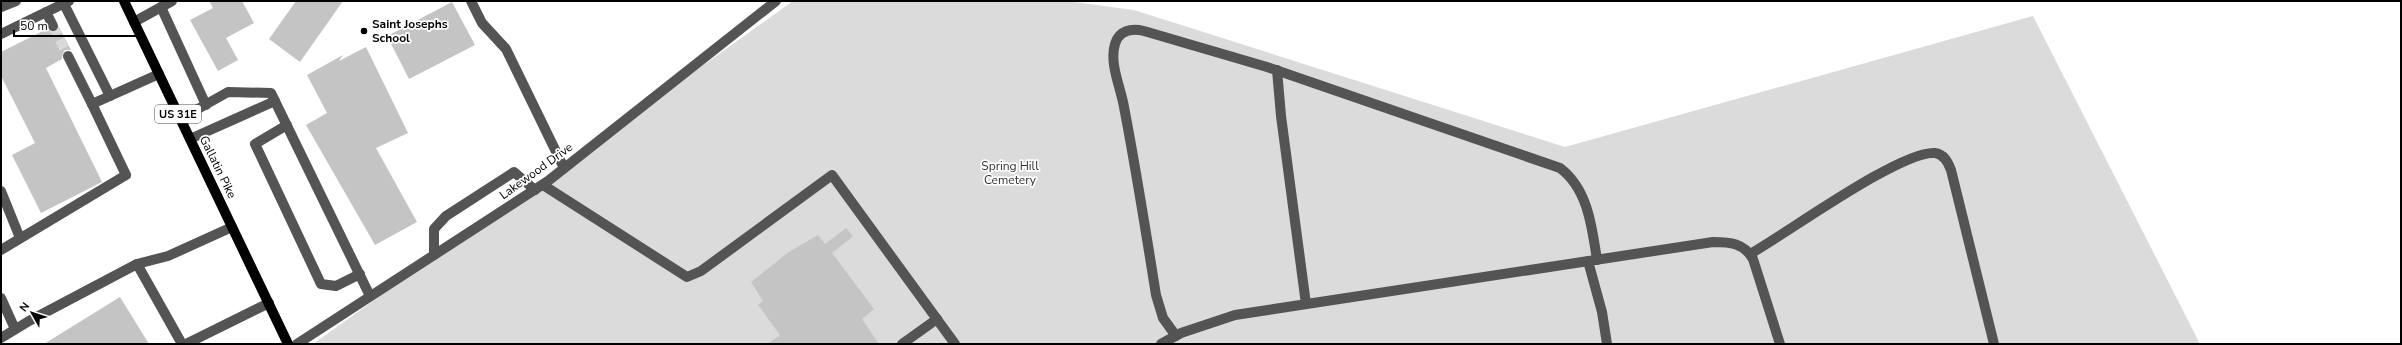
<svg xmlns="http://www.w3.org/2000/svg" width="2402" height="345" font-family="'Nunito Sans',sans-serif">
<style>
.green{fill:#dbdbdb}
.building{fill:#c4c4c4}
.lines{fill:none;stroke-linecap:round;stroke-linejoin:round}
.minor-tunnel{stroke:#d9d9d9;stroke-width:10;stroke-dasharray:10 5;stroke-linecap:butt}
.minor{stroke:#545454;stroke-width:10}
.major{stroke:#000;stroke-width:10}
.poi-dot{fill:#000;stroke:#fff;stroke-width:1.5}
.labels{text-anchor:middle;stroke-width:3.5;stroke-linejoin:round;paint-order:stroke}
.shield{fill:#fff;stroke:#4c4c4c;stroke-width:1}
.shield-label{font-size:11px;font-weight:bold;fill:#000}
.poi-label{font-size:12px;font-weight:bold;fill:#000;stroke:#fff;text-anchor:start}
.park-label{font-size:12px;fill:#323232;stroke:#fff}
.street-label{font-size:12px;fill:#000;stroke:#fff}
</style>
<rect width="100%" height="100%" fill="#fff"/>
<polygon class="green" points="793,1 1066,1 1134,10 1565,147 2033,16 2200,344 313,344"/>
<g class="building">
<polygon points="209,1 242,1 254,23 226,38 238,60 218,71 190,20 213,8"/>
<polygon points="296,1 343,1 300,62 269,39"/>
<polygon points="452,2 475,45 409,79 387,36"/>
<polygon points="59,27 71,50 65,50 62,55 62,59 46,68 102,182 41,213 12,155 35,143 1,76 1,52 47,29 53,32"/>
<polygon points="366,47 408,133 376,148 417,222 375,245 306,125 327,113 307,75 343,55 339,61"/>
<polygon points="846,228 853,236 832,253 874,309 862,319 879,344 768,344 780,335 758,305 763,301 751,282 789,252 818,235 825,244"/>
<polygon points="120,297 149,344 44,344"/>
</g>
<g class="lines">
<polyline class="minor-tunnel" points="53,26 68,56"/>
<g class="minor">
<polyline points="471,1 482,23 506,49 564,168"/>
<polyline points="64,4 110,96"/>
<polyline points="1,7 16,1"/>
<polyline points="161,7 206,105"/>
<polyline points="46,12 53,26"/>
<polyline points="134,22 172,1"/>
<polyline points="1,34 69,1"/>
<polyline points="68,56 92,104"/>
<polyline points="1277,70 1281,116 1306,304"/>
<polyline points="180,119 228,92 271,93 370,296"/>
<polyline points="287,125 255,144 321,284 336,286 360,274"/>
<polyline points="190,139 275,101"/>
<polyline points="543,185 687,277 701,271 832,175 955,344"/>
<polyline points="1,191 20,238"/>
<polyline points="1,250 126,175 92,104 159,74"/>
<path d="M1750,254C1786,234 1901,150 1935,153C1944,154 1948,162 1951,170L1994,344"/>
<polyline points="434,255 434,229 446,216 514,172 535,190"/>
<polyline points="1588,261 1602,312 1607,344"/>
<polyline points="137,264 168,256 232,227"/>
<polyline points="1,298 15,329"/>
<path d="M1176,336L1163,318L1156,295C1146,232 1136,169 1124,107C1121,88 1109,64 1115,44C1119,30 1131,28 1144,31L1267,67L1560,168C1588,189 1592,227 1597,260"/>
<polyline points="1,338 29,321 137,264 182,344"/>
<polyline points="186,344 269,303"/>
<polyline points="297,344 548,181 776,1"/>
<polyline points="902,344 937,319"/>
<path d="M1161,344L1181,333L1235,315L1713,242C1730,242 1744,243 1753,259L1780,344"/>
</g>
<polyline class="major" points="124,1 288,344"/>
</g>
<circle class="poi-dot" cx="364" cy="31" r="4"/>
<g class="labels">
<rect class="shield" x="155" y="105" width="46" height="18" rx="3"/>
<g class="shield-label">
<text x="178" y="118">US 31E</text>
</g>
<g class="poi-label">
<text x="372" y="28">Saint Josephs<tspan x="372" dy="14">School</tspan></text>
</g>
<g class="park-label">
<text x="1010" y="170">Spring Hill<tspan x="1010" dy="14">Cemetery</tspan></text>
</g>
<g class="street-label">
<text transform="translate(218 167) rotate(64)" y="4">Gallatin Pike</text>
<text transform="translate(536 171) rotate(-36)" y="4">Lakewood Drive</text>
</g>
</g>
<rect width="2402" height="345" fill="none" stroke="#000000" stroke-width="4"/>
<g transform="translate(32 313) rotate(309)" stroke="#ffffff" stroke-width="3" paint-order="stroke">
<path d="M0-3L7 15L0 10L-7 15Z" fill="#000000"/>
<text y="-6" font-size="11" font-weight="bold" text-anchor="middle" fill="#000000">N</text>
</g>
<path d="M14 30v6h124v-6" fill="none" stroke="#000000" stroke-width="2"/>
<text x="20" y="30" font-size="12" fill="#000000" stroke="#ffffff" stroke-width="3" paint-order="stroke">50 m</text>
</svg>
